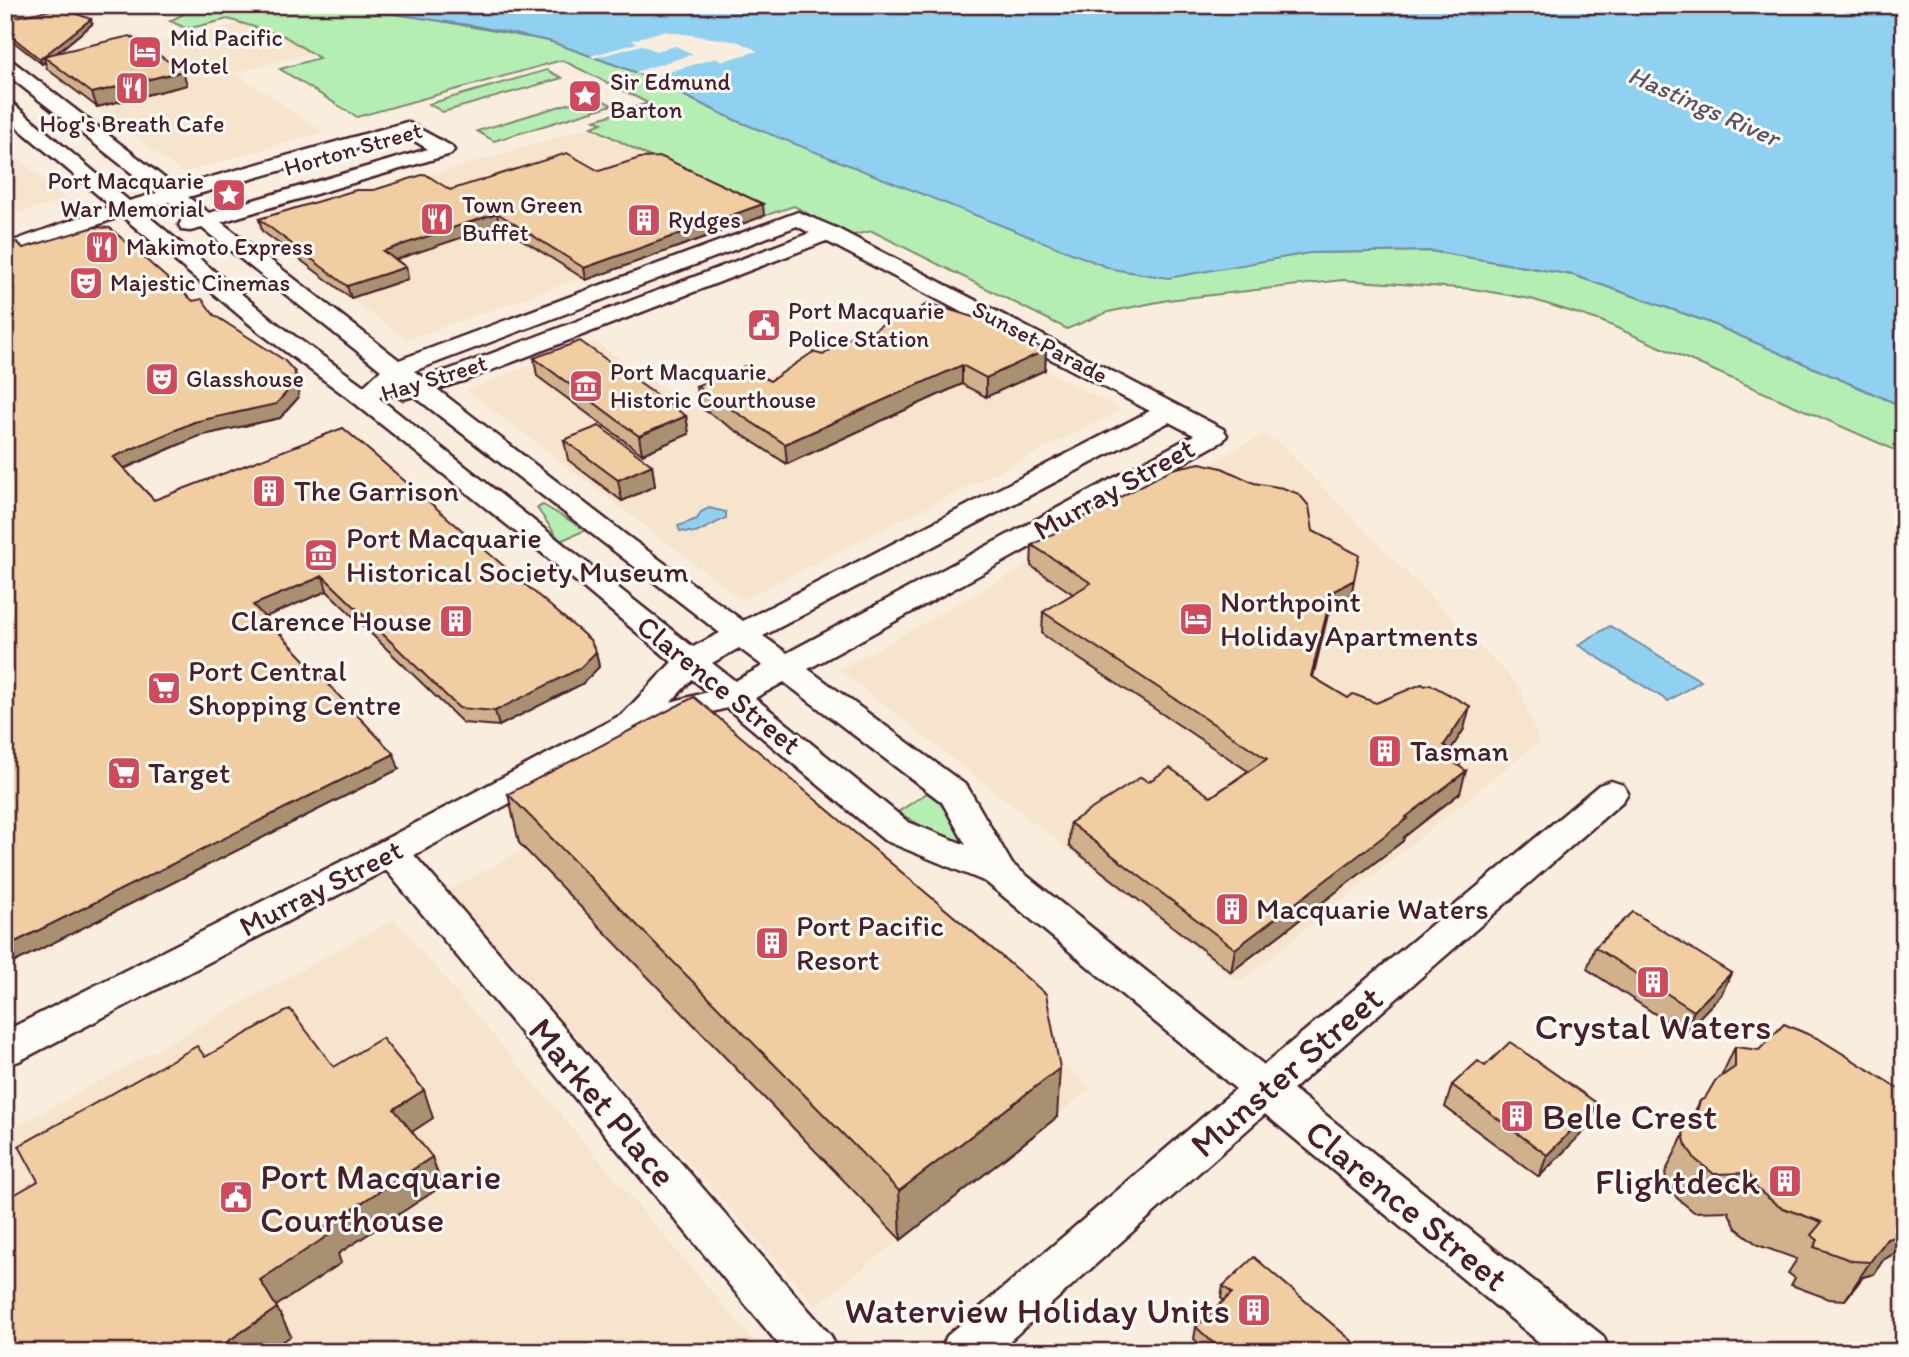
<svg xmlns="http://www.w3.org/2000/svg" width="1909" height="1357" font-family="Itim,sans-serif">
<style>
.built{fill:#f7e4cc}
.green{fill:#b4eeb3;stroke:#7f866f;stroke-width:2}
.water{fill:#90d1f1;stroke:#748aa2;stroke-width:2}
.pier{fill:#f9eede}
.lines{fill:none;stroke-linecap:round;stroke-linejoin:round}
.street-casing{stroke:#4a1f2b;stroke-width:5}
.street{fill:#fdfcf7;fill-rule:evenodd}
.wall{fill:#cfb18b;stroke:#4a1f2b;stroke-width:2}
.shaded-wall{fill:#a99071;stroke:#4a1f2b;stroke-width:2}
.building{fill:#f1cea2;stroke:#4a1f2b;stroke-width:2}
.labels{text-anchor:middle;stroke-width:6;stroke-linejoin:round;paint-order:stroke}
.far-poi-label{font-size:24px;fill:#4a1f2b;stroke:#fdfcf7;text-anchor:start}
.far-street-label{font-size:24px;fill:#4a1f2b;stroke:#fdfcf7}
.far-water-label{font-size:26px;font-style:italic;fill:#5f5466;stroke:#fdfcf7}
.street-label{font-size:30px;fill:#4a1f2b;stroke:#fdfcf7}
.poi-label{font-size:30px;fill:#4a1f2b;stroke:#fdfcf7;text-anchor:start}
.near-poi-label{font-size:37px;fill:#4a1f2b;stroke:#fdfcf7;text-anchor:start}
.near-street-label{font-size:37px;fill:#4a1f2b;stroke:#fdfcf7}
</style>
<rect width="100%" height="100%" fill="#f9eede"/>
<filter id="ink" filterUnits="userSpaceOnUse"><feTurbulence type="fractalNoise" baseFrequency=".0143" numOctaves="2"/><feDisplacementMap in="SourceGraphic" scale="14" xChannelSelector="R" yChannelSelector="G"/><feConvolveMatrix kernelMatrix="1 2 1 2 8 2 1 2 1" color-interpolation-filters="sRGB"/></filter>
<g filter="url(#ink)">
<g class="built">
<polygon points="241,23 284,36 311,53 235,73 324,132 182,173 48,69"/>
<polygon points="587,128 761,214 406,340 256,228"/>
<polygon points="5,146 66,200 5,217"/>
<polygon points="930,308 1121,410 742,600 466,390 594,341 693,408"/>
<polygon points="1263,434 1279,443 1518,685 1539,742 1239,983 839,670"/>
<polygon points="705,750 1091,1088 816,1306 447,891"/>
<polygon points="394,919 760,1348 756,1352 5,1352 5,1133"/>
</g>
<g class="green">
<polygon points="201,5 332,5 397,13 549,41 635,72 737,121 1250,263 1309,253 1430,251 1573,275 1708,322 1904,407 1904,454 1601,321 1531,299 1473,289 1343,280 1168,300 1108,312 1067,329 872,231 849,236 794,206 764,216 592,127 602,123 595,120 648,103 562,60 357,117 280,69 319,58 284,36 228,19 187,29 170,21"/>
<polygon points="547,70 562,78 443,112 429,104"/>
<polygon points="594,96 612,105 494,141 477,131"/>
<polygon points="543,505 586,530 560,541 537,508"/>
<polygon points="927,793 939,802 972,843 962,850 898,812"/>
</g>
<g class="water">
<polygon points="332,5 1896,5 1904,10 1904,407 1708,322 1573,275 1431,251 1309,253 1168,278 1112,269 737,121 635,72 549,41 475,26"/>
<polygon points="709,508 726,512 726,518 696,533 680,531 678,526 697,519 701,512"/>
<polygon points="1610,626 1701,681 1668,701 1578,645"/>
</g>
<polygon class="pier" points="663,31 739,42 758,51 723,61 716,58 648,78 635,72 693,54 675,46 656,51 642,45 594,58 590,56 637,43 632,40"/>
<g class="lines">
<g class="street-casing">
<path id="street" d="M5,59L11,60L176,187L407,122L451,146L454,150L451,154L221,222L399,360L798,212L836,228L1223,429L1227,435L1223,441L808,669L967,786L1012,864L1264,1065L1599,785L1611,781L1623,785L1628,793L1623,801L1293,1089L1603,1336L1610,1352H1551L1265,1114L997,1352H940L947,1336L1236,1089L986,882L884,840L727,708L645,730L414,855L831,1336L838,1352H785L386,870L19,1061L5,1066V1031L378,843L623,714L672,662L536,548L347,397L259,332L122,216L5,258V244L111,206L5,117V101L12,103L129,201L157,193L5,73ZM405,135L428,149L209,213L188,197ZM169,202L190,218L182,220L179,225L182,230L190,231L202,228L381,370L364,386L275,322L141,210ZM797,226L810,233L448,370L422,377L414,371ZM826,241L1150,411L743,621L626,535L437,389L466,380ZM397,382L400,384L390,391L394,396L403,399L414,396L720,633L693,647L379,398ZM1169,422L1194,435L787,653L763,636ZM739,648L763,666L735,681L712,663ZM692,679L708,692L671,702ZM784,682L942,802L966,845L908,822L755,698Z"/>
</g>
<use href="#street" class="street"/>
</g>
<g class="wall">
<polygon points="5,19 92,24 57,53 187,85 97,107 47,69 45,62 42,64 5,35"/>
<polygon points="599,171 764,216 586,280 499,225 395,259 406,267 408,279 351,298 262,231 259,219 450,190"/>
<polygon points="5,245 23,248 193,301 214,315 299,386 298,398 280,418 199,436 124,469 154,500 596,652 599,667 582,684 499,726 463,723 327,591 265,617 399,769 5,967"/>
<polygon points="901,322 1046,350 1045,370 986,397 962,384 787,464 698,406 696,386 770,381 823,355"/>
<polygon points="534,358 686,416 689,434 642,454 537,376"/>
<polygon points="564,440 652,465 655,486 622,501 568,460"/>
<polygon points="1313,531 1350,602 1328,614 1313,677 1348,698 1376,703 1464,729 1450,750 1461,760 1459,766 1460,793 1404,837 1403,841 1231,972 1069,846 1070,823 1148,782 1211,797 1248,771 1042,634 1043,612 1073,594 1031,566 1032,545"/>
<polygon points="508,794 1057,1117 901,1240 519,843"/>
<polygon points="1595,947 1731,973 1721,995 1684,1033 1587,969"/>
<polygon points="1735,1047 1904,1092 1904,1239 1895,1253 1883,1260 1874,1274 1863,1277 1845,1300 1829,1299 1791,1285 1795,1278 1788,1273 1797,1259 1758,1245 1736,1228 1728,1211 1694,1212 1677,1198 1667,1184 1665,1173 1700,1101 1705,1098 1721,1077"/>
<polygon points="1485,1066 1589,1126 1539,1177 1445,1107 1452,1085"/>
<polygon points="1223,1286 1365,1352 1207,1352 1194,1339 1196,1327 1224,1301 1221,1298"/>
</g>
<g class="shaded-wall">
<polygon points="91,19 92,24 48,60 43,56"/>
<polygon points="43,56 45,62 42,64 40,59"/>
<polygon points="183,71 187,85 97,107 92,93"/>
<polygon points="763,204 764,216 586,280 584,268"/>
<polygon points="497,213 499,225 386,263 383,251"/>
<polygon points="406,267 408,279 351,298 347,286"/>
<polygon points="1046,350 1045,370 986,397 986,378"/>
<polygon points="962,365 962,384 787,464 785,444"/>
<polygon points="295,372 299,386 298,398 280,418 199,436 118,471 113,457 194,422"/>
<polygon points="686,416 689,434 642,454 639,436"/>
<polygon points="652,465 655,486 622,501 618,480"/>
<polygon points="323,576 327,591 258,620 253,605"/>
<polygon points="1354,580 1350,602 1328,614 1307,699 1311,676 1332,592"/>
<polygon points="596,652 599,667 582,684 499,726 495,711"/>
<polygon points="1470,706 1464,729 1439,768 1444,745"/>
<polygon points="394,754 399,769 5,967 5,947"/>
<polygon points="1461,760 1456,779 1466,771 1460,793 1404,837 1403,841 1231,972 1235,949 1406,817"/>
<polygon points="1731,973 1721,995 1684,1033 1694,1011"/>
<polygon points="1060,1068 1057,1117 901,1240 899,1191"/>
<polygon points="424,1090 433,1118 404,1137 394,1109"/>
<polygon points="1598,1104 1589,1126 1539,1177 1547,1155"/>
<polygon points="432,1157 442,1186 338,1254 341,1263 273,1308 260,1280 324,1227"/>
<polygon points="1904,1224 1904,1239 1895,1253 1883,1260 1874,1274 1863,1277 1845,1300 1870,1262 1887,1239"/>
<polygon points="277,1308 291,1336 267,1352 212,1352"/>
</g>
<g class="building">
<polygon points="60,8 91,19 40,59 5,31 5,19"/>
<polygon points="130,36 183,71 92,93 43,56"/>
<polygon points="567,153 599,171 640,158 662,157 763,204 584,268 497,213 383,251 406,267 347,286 259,219 356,190 374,190 425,174 450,190"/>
<polygon points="95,227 110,228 193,301 202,299 214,315 284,360 295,372 294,384 276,404 194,422 113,457 154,500 343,428 590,640 596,652 579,669 495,711 459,708 323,576 253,605 394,754 5,947 5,245 17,242 23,248"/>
<polygon points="928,303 982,320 985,318 1046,350 986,378 962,365 785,444 696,386 745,366 770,381 813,352 823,355 853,335 863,338 890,319 901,322"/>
<polygon points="580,341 686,416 639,436 534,358"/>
<polygon points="599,426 652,465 618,480 564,440"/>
<polygon points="1200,463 1222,468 1254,483 1283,488 1299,494 1309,506 1313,531 1359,555 1354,580 1332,592 1311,676 1348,698 1353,694 1376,703 1422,684 1425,686 1430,684 1470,706 1444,745 1461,760 1456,764 1466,771 1406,817 1408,818 1235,949 1070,823 1141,777 1148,782 1170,768 1211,797 1267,759 1043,612 1091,583 1032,545 1172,469"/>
<polygon points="694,697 1046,994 1060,1068 899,1191 508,794"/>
<polygon points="1633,912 1731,973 1694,1011 1595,947"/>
<polygon points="290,1009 334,1067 382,1038 424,1090 394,1109 432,1157 324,1227 329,1235 260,1280 277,1308 212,1352 5,1352 5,1200 38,1181 19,1146 197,1046 205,1057"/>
<polygon points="1784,1024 1819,1039 1904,1092 1904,1224 1901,1225 1899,1236 1887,1239 1870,1262 1853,1261 1814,1247 1818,1240 1811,1235 1822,1222 1780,1207 1757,1189 1749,1173 1714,1174 1696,1160 1686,1145 1683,1134 1696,1114 1700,1101 1705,1098 1715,1081 1735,1067 1735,1047 1759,1050"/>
<polygon points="1510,1042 1598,1104 1547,1155 1452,1085 1478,1061 1485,1066"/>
<polygon points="1254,1257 1365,1352 1223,1352 1196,1327 1232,1293 1223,1286"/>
</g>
</g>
<defs>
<g id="hotel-square" transform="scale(1.75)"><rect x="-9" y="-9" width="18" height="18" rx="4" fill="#d1495b" stroke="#fdfcf7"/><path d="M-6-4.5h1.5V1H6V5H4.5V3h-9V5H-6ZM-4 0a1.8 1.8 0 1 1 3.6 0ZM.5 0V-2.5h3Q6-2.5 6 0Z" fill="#fff"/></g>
<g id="restaurant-square" transform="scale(1.75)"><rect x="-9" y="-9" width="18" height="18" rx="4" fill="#d1495b" stroke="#fdfcf7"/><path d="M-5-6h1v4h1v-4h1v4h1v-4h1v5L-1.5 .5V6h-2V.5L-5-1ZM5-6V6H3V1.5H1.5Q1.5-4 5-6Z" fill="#fff"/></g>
<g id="sight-square" transform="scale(1.75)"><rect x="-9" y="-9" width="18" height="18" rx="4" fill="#d1495b" stroke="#fdfcf7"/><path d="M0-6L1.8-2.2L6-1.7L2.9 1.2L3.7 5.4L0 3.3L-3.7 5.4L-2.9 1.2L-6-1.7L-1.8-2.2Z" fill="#fff"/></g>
<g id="building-square" transform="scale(1.75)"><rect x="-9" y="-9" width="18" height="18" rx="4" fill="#d1495b" stroke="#fdfcf7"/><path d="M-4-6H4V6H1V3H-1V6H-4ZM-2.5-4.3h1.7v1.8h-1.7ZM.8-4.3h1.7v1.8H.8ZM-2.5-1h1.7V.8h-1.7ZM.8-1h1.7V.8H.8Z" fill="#fff"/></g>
<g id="theatre-square" transform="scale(1.75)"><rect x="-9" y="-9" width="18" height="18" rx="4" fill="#d1495b" stroke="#fdfcf7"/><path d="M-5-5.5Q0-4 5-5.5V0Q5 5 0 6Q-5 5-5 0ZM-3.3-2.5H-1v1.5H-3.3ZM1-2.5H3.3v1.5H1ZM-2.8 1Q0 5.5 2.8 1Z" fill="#fff"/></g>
<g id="civic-square" transform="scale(1.75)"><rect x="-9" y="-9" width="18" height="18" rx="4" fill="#d1495b" stroke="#fdfcf7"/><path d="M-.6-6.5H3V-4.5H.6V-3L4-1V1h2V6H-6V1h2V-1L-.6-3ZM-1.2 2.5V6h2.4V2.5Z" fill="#fff"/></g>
<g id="museum-square" transform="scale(1.75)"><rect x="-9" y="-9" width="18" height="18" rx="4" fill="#d1495b" stroke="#fdfcf7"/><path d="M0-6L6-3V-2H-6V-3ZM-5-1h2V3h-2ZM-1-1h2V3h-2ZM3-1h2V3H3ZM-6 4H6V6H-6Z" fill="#fff"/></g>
<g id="supermarket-square" transform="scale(1.75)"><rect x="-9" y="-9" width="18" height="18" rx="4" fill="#d1495b" stroke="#fdfcf7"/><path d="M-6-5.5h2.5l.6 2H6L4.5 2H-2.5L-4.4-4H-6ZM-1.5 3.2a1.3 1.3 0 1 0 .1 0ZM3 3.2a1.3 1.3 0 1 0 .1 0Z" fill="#fff"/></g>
</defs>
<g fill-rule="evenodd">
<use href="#hotel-square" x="145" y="52"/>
<use href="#restaurant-square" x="132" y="88"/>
<use href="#sight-square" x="585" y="96"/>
<use href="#sight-square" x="229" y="195"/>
<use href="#restaurant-square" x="437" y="219"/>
<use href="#building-square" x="644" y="220"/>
<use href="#restaurant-square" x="102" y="247"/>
<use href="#theatre-square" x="86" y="283"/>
<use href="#civic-square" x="764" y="325"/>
<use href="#theatre-square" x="162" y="379"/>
<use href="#museum-square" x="586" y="386"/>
<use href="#building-square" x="269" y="491"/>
<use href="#museum-square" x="321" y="555"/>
<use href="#hotel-square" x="1196" y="619"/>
<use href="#building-square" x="456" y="621"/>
<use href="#supermarket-square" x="164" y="688"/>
<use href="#building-square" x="1385" y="751"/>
<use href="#supermarket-square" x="124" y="773"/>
<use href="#building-square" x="1232" y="909"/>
<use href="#building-square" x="772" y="943"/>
<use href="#building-square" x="1653" y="982"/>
<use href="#building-square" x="1517" y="1116"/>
<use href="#building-square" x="1785" y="1181"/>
<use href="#civic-square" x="236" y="1197"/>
<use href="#building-square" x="1254" y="1310"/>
</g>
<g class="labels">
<g class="far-poi-label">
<text x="170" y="46">Mid Pacific<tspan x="170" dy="28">Motel</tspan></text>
<text x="610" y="90">Sir Edmund<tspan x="610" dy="28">Barton</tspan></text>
<text x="132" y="132" text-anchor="middle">Hog's Breath Cafe</text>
<text x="204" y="189" text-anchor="end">Port Macquarie<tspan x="204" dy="28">War Memorial</tspan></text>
<text x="462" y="213">Town Green<tspan x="462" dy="28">Buffet</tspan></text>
<text x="668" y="228">Rydges</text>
<text x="126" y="255">Makimoto Express</text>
<text x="110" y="291">Majestic Cinemas</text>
<text x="788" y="319">Port Macquarie<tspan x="788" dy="28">Police Station</tspan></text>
<text x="610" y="380">Port Macquarie<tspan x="610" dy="28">Historic Courthouse</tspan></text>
<text x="186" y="387">Glasshouse</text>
</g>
<g class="far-street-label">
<text transform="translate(353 149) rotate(-16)" y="8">Horton Street</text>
<text transform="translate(1040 342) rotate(28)" y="8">Sunset Parade</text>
<text transform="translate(434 378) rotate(-17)" y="8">Hay Street</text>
</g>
<g class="far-water-label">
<text transform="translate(1704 106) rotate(24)" y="9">Hastings River</text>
</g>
<g class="street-label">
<text transform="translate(1114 489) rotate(-29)" y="10">Murray Street</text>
<text transform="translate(719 685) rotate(39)" y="10">Clarence Street</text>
<text transform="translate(321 888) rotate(-27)" y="10">Murray Street</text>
</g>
<g class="poi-label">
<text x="294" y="501">The Garrison</text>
<text x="346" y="548">Port Macquarie<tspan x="346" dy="34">Historical Society Museum</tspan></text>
<text x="1220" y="612">Northpoint<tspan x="1220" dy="34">Holiday Apartments</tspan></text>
<text x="432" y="631" text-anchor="end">Clarence House</text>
<text x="188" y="681">Port Central<tspan x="188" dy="34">Shopping Centre</tspan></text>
<text x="1410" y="761">Tasman</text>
<text x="148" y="783">Target</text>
<text x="1256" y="919">Macquarie Waters</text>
<text x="796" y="936">Port Pacific<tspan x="796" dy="34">Resort</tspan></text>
</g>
<g class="near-poi-label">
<text x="1653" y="1039" text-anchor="middle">Crystal Waters</text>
<text x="1542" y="1129">Belle Crest</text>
<text x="260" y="1189">Port Macquarie<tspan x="260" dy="43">Courthouse</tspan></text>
<text x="1760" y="1194" text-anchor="end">Flightdeck</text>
<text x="1230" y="1323" text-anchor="end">Waterview Holiday Units</text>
</g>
<g class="near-street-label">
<text transform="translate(1286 1071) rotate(-41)" y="13">Munster Street</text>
<text transform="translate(603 1102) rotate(50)" y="13">Market Place</text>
<text transform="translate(1407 1205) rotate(39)" y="13">Clarence Street</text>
</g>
</g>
<rect width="1909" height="1357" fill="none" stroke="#fdfcf7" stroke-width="28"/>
<rect x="14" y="14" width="1881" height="1329" fill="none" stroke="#4a1f2b" stroke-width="2.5" filter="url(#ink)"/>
</svg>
